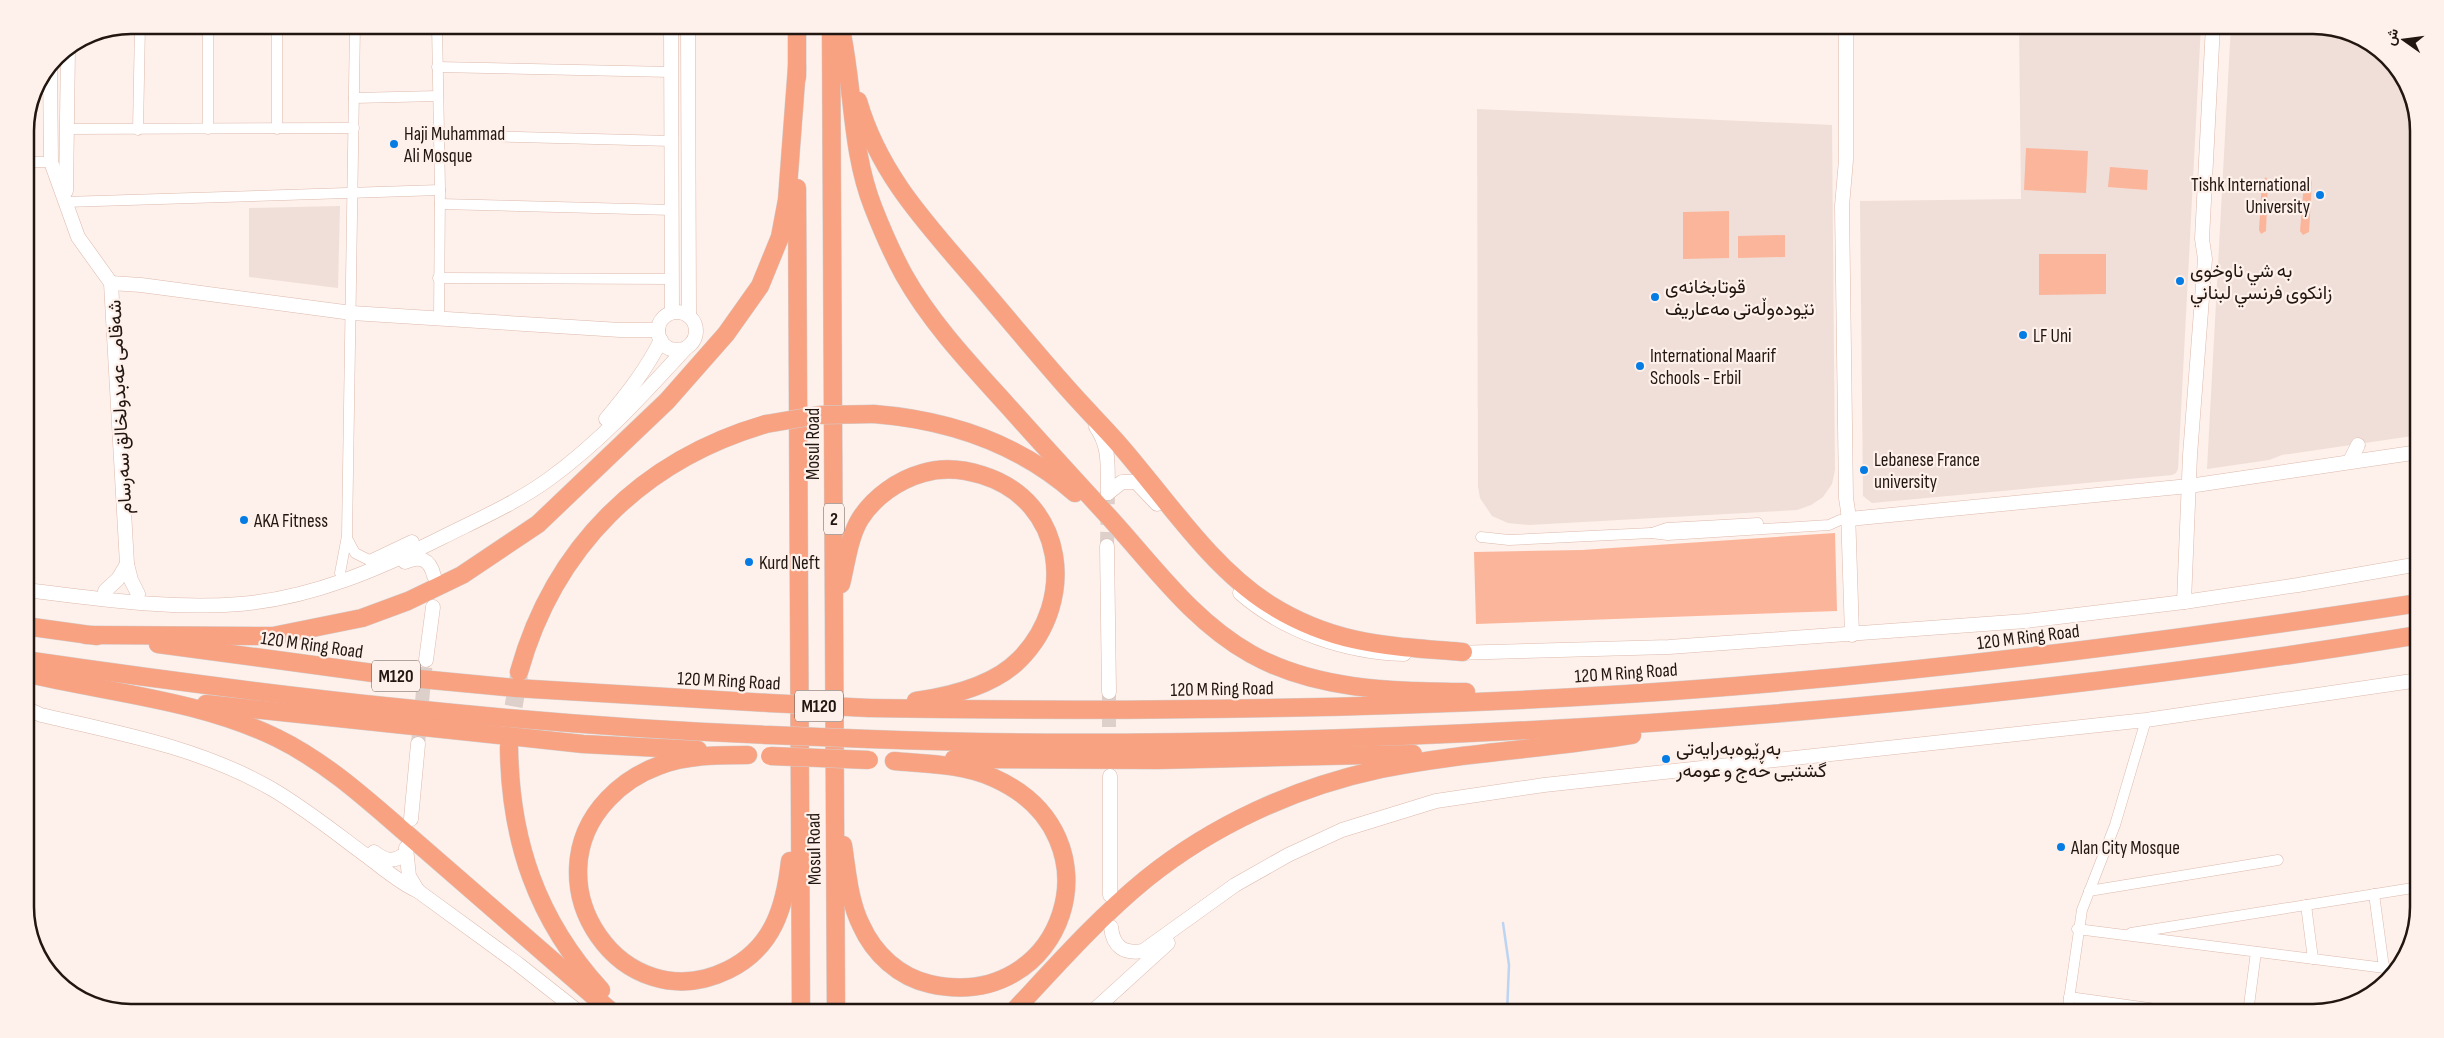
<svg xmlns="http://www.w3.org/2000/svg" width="2444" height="1038" font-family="'Sofia Sans Condensed',Vazirmatn,sans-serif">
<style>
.built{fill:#f0dfd8}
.green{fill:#fbb59b}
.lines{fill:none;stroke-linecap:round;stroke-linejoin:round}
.stream{stroke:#bbd4f2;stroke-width:2.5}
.secondary-tunnel{stroke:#ddcfc9;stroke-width:14;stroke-dasharray:14 7;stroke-linecap:butt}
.highway-tunnel{stroke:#ddcfc9;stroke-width:18;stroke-dasharray:18 9;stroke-linecap:butt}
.street-casing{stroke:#dcbaad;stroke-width:11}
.secondary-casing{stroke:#dcbaad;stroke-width:15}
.highway-casing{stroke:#d3d0cf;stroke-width:19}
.street{stroke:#fff;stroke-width:10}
.secondary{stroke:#fff;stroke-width:14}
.highway{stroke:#f8a282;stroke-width:18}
.highway-bridge-casing{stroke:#d3d0cf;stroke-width:19;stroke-linecap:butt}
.highway-bridge{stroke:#f8a282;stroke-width:18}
.poi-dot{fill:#057ce3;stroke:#fef0ea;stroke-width:2}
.labels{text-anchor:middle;stroke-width:4.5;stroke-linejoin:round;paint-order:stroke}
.shield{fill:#fef0ea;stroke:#645752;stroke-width:1}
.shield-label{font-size:18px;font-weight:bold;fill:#221611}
.poi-label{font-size:19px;fill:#221611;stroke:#fef0ea;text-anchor:start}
.street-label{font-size:19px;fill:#221611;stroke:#fef0ea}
.rim{fill:none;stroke:#221611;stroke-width:2.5}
</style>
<rect width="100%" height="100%" fill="#fef0ea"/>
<g class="built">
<polygon points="2019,25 2201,25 2178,469 2176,473 2172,475 1872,503 1863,496 1860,201 2021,199"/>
<polygon points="2231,25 2313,25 2353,33 2397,67 2419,124 2419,435 2282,455 2269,460 2207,469"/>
<polygon points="1477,109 1832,125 1835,470 1832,484 1823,497 1811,505 1797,510 1529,525 1508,523 1492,516 1480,498 1478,487"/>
<polygon points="340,206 338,288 249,277 249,208"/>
</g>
<g class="green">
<polygon points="2026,148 2088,151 2086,193 2024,190"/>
<polygon points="2110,167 2148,170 2147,190 2108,187"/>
<polygon points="2266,177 2268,181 2266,231 2261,234 2259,230 2262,181"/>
<polygon points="2307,178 2311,179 2312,182 2309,232 2303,235 2300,231 2304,182"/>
<polygon points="1729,211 1729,258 1683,259 1683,212"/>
<polygon points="1785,235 1785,257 1738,258 1738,236"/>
<polygon points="2039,254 2106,254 2106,294 2039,295"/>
<polygon points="1835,533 1837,611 1476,624 1474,552 1582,550"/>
</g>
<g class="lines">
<polyline class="stream" points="1503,923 1509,965 1507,1013"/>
<g class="secondary-tunnel">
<polyline points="1107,546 1108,493"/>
<polyline points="1109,692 1109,752"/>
<polyline points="418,744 426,660"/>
</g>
<polyline class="highway-tunnel" points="509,733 519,675"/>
<g class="street-casing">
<g id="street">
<polyline points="437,25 440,190 439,318"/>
<polyline points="437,67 671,72"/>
<polyline points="34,89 51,89"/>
<polyline points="354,98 438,96"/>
<polyline points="68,129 354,128"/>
<polyline points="208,129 208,25"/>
<polyline points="277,129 277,25"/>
<polyline points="138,130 140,25"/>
<polyline points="439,135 671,141"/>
<polyline points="25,162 51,162"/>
<polyline points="65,202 440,190"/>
<polyline points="440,204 672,210"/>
<polyline points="438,278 672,279"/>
<polyline points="1652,533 1667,528 1758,523"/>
<polyline points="1481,537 1509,540 1651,533 1668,535 1829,525 1840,520"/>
<polyline points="348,540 355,553 371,561"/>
<polyline points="340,573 347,536 355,25"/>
<polyline points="2089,891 2278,860"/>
<polyline points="2374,894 2384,968"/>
<polyline points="2306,905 2313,959"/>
<polyline points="2077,929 2393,969"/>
<polyline points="2131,933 2419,887"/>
<polyline points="2069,997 2185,1013"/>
<polyline points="2067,1013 2082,910 2115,825 2146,720"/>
<polyline points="2248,1013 2256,952"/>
</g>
</g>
<g class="secondary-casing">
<g id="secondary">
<polyline points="671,25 672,312"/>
<polyline points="688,25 689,316"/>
<polyline points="1846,25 1846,160 1842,206 1846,498 1848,511 1852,635"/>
<polyline points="50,65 51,162 78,237 111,283 127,564 131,580 138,594"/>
<polyline points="66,191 68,48"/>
<polyline points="111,283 141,285 352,313 620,330 658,330"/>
<circle cx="677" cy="331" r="19"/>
<path d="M606,419C627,394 646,370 661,340"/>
<path d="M1096,427C1111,448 1107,469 1108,493"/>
<polyline points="2350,461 2358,445"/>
<polyline points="1108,493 1122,482 1136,482 1157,504"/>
<polyline points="1849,519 2189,486 2419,452"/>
<polyline points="1107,546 1109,692"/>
<polyline points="372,561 412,542"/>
<path d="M405,562C420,555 430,559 434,576"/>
<path d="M25,590C96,598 169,610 240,604C312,598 379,569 443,537C479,519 516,503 549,479C599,443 643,395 685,349"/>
<polyline points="105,591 118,579 127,564"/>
<path d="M1240,593C1285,632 1345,652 1404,654"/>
<polyline points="2184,602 2190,455 2205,259 2202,239 2213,25"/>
<polyline points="1453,653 1669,647 2026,621 2184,602 2298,585 2419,564"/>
<polyline points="426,660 433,607"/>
<path d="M30,710L41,715C120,733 201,748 272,789C306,809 337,834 368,857C384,869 400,883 418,891L518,964L580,1013"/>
<polyline points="1110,776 1110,895"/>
<polyline points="411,819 418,744"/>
<polyline points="406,848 409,876 418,891"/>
<path d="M374,852C385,861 394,863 406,853"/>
<path d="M1111,927C1113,947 1124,954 1143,951L1235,885L1288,855L1342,830L1436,801L1544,785L2146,720L2419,680"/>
<polyline points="1091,1013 1168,943"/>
</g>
</g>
<g class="highway-casing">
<g id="highway">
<polyline points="797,25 797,77"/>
<polyline points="831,25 836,1013"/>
<path d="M840,25C854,85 850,149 873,207C882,230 892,253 904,275C931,323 970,364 1007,405C1040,442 1074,479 1108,516C1153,565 1192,621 1251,654C1317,691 1394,691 1466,692"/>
<path d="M858,101C879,174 926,223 974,279C1003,313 1032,348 1061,381C1079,402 1098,421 1116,441C1163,494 1209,566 1269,604C1334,645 1389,646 1463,652"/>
<polyline points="797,188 801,1013"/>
<path d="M874,414C949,420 1018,443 1075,493"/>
<path d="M841,584C846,564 849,537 860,519C874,497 898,480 923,473C943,467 963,469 982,475C1066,501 1077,601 1020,659C995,685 951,696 916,701"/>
<polyline points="25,626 97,636"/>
<polyline points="86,635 273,636 362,618 408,601 462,575 538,524 667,401 726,334 760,286 780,237 787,200 797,67"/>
<polyline points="158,644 410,678 515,688 769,703"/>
<path d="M25,660C272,696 520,725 769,735"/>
<path d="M519,672C554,547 642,460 766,424"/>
<path d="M25,673C109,693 199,700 277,738C332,765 376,808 422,847C486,902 549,958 613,1013"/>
<polyline points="206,704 583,744 698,750"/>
<path d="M869,708C1122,712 1375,710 1627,694C1893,677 2156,643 2419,603"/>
<path d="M869,739C1046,746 1224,743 1401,736C1742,723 2082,690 2419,635"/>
<path d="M509,747C510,841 537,920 601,990"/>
<path d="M748,755C718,755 687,755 658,766C639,773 622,784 608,799C528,883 622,1022 728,970C773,948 785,907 790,861"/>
<polyline points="954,759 1158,760 1413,754"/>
<path d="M843,845C847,871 849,901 861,925C874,954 899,977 930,984C1064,1014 1124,836 994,778C963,764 927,764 894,761"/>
<path d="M1012,1013C1055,967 1097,919 1146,879C1213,825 1296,787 1381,769C1463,752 1549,749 1632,735"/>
</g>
</g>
<use href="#street" class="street"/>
<use href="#secondary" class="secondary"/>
<use href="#highway" class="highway"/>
<g class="highway-bridge-casing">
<g id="highway-bridge">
<polyline points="766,424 819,415 874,414"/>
<polyline points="769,703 869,708"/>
<polyline points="769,735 869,739"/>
<polyline points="770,756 869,760"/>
</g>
</g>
<use href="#highway-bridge" class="highway-bridge"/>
</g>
<g class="poi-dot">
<circle cx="394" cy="144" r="5"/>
<circle cx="2320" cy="195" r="5"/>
<circle cx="2180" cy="281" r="5"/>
<circle cx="1655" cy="297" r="5"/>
<circle cx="2023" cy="335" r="5"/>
<circle cx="1640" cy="366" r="5"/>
<circle cx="1864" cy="470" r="5"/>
<circle cx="244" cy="520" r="5"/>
<circle cx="749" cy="562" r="5"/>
<circle cx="1666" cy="759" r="5"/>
<circle cx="2061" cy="847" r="5"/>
</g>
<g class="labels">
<g class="shield">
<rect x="824" y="503.5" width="20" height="31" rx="4"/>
<rect x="372" y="660.5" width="48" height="31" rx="4"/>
<rect x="795" y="690.5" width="48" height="31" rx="4"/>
</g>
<g class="shield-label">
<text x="834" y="525">2</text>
<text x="396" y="682">M120</text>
<text x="819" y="712">M120</text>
</g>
<g class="poi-label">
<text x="404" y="140">Haji Muhammad<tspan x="404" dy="22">Ali Mosque</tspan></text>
<text x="2310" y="191" text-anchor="end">Tishk International<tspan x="2310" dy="22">University</tspan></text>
<text x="2190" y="277">به شي ناوخوى<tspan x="2190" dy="22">زانكوى فرنسي لبناني</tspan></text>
<text x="1665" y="293">قوتابخانەی<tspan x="1665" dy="22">نێودەوڵەتی مەعاریف</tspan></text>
<text x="2033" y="342">LF Uni</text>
<text x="1650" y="362">International Maarif<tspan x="1650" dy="22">Schools - Erbil</tspan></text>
<text x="1874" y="466">Lebanese France<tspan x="1874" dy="22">university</tspan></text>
<text x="254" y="527">AKA Fitness</text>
<text x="759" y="569">Kurd Neft</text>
<text x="1676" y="755">بەڕێوەبەرایەتی<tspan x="1676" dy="22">گشتیی حەج و عومەر</tspan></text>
<text x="2071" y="854">Alan City Mosque</text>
</g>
<g class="street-label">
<text transform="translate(119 407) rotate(-93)" y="7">شەقامی عەبدولخالق سەرسام</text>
<text transform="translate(812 444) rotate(-90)" y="7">Mosul Road</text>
<text transform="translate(2028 636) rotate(-7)" y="7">120 M Ring Road</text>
<text transform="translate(312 644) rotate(8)" y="7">120 M Ring Road</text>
<text transform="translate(1626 672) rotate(-4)" y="7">120 M Ring Road</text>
<text transform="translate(729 680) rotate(3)" y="7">120 M Ring Road</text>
<text transform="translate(1222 688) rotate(-1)" y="7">120 M Ring Road</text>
<text transform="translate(813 849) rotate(-91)" y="7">Mosul Road</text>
</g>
</g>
<path d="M0 0H2444V1038H0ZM131 34H2313A97 97 0 0 1 2410 131V907A97 97 0 0 1 2313 1004H131A97 97 0 0 1 34 907V131A97 97 0 0 1 131 34Z" fill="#fef0ea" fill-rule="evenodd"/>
<path class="rim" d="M131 34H2313A97 97 0 0 1 2410 131V907A97 97 0 0 1 2313 1004H131A97 97 0 0 1 34 907V131A97 97 0 0 1 131 34Z"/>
<g transform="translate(2404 40) rotate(284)" stroke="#fef0ea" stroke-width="4" paint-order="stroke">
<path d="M0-4L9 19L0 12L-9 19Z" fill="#221611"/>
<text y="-8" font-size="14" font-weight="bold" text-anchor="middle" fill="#221611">ش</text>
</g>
</svg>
